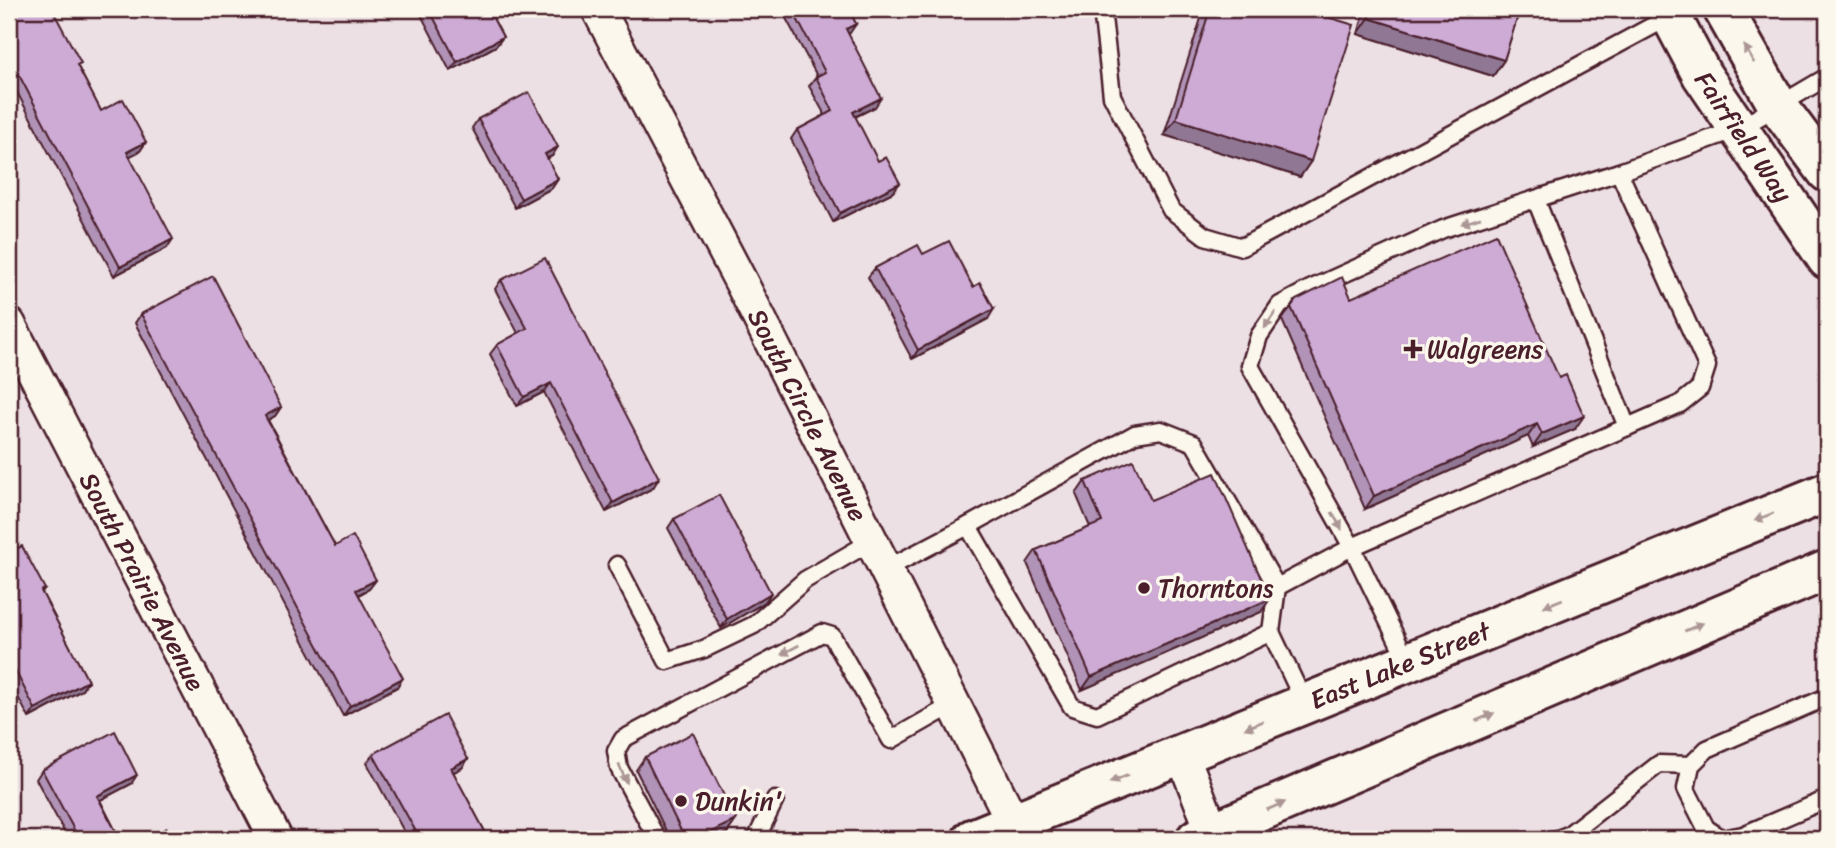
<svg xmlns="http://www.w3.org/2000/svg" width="1836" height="848" font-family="Sriracha,sans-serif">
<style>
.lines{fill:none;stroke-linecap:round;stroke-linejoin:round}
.lane-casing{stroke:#4a1f2b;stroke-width:21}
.street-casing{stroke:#4a1f2b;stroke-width:37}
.secondary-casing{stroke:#4a1f2b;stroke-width:44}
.primary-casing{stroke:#4a1f2b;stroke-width:44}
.lane{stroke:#fbf7ec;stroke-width:16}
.street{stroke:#fbf7ec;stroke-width:32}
.secondary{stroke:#fbf7ec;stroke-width:38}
.primary{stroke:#fbf7ec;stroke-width:38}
.wall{fill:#b093b7;stroke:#4a1f2b;stroke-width:2}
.shaded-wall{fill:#907895;stroke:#4a1f2b;stroke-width:2}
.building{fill:#cdabd5;stroke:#4a1f2b;stroke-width:2}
.oneway{fill:#ab9695}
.poi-dot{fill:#4a1f2b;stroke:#fbf7ec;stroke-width:2.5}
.labels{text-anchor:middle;stroke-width:7;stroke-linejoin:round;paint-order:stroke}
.street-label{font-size:26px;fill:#4a1f2b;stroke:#fbf7ec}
.poi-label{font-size:26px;fill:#4a1f2b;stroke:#fbf7ec;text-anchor:start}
</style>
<rect width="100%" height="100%" fill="#ede0e5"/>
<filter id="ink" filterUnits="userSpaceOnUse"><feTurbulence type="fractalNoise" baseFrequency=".0143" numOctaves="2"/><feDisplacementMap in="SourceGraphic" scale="14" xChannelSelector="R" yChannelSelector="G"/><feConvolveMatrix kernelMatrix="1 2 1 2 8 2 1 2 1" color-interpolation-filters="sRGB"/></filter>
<g filter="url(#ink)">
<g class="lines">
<g class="lane-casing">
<g id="lane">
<polyline points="1102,9 1112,96 1171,210 1205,236 1242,247 1671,16"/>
<polyline points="1536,200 1627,427"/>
<polyline points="968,526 1135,434 1161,430 1194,443 1277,587 1352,547 1680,404 1700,388 1707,366 1619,172 1740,128 1827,77"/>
<polyline points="617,565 667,661 704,649 754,625 805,580 872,541"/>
<polyline points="886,569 968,526 1072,707 1097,715 1271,632 1305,704"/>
<polyline points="1271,632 1277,587"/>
<polyline points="1408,662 1352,547 1250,366 1259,336 1280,305 1310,289 1443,229 1619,172"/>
<polyline points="1827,697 1707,749 1691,765 1686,789 1706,828 1722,839 1743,835 1827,799"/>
<polyline points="657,839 619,768 616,751 623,739 822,633 832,636 891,740 954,704"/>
<polyline points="756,839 775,800"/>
<polyline points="1557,839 1568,835 1659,764 1691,765"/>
</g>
</g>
<g class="street-casing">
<g id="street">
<path id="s1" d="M598,9L742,284L1013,822"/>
<path id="s2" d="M9,324L276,839"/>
<polyline points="1182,754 1213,833"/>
</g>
</g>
<g class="secondary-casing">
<g id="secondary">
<path id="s3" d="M1667,9L1702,75L1827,259"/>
<polyline points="1723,9 1778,106 1827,172"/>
</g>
</g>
<g class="primary-casing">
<g id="primary">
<path id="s4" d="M972,839L1827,492"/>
<polyline points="1196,839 1827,570"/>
</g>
</g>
<use href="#lane" class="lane"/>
<use href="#street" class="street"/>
<use href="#secondary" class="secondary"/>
<use href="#primary" class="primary"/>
</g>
<g class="wall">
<polygon points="9,9 78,67 101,111 146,142 140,151 129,156 167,248 114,276 9,77"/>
<polygon points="418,9 488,9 503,37 496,46 450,71"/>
<polygon points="781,9 849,9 856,24 848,34 875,107 855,117 893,192 833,222 791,139 797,130 825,115 809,86 817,76"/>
<polygon points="1204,9 1301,9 1311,161 1300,177 1164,135"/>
<polygon points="1365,9 1520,9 1504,60 1493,76 1358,34"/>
<polygon points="478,119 552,156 547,159 558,179 552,188 515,208 472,128"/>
<polygon points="923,254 973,287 988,319 912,359 868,277 875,268"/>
<polygon points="501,280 653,488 606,512 544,392 517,406 490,354 497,345 518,333 495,289"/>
<polygon points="1351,298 1575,429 1533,447 1528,436 1365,509 1282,320 1296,300"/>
<polygon points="141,314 281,407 275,416 268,420 335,546 376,580 369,589 359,595 397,687 343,716 135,323"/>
<polygon points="1085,481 1151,500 1261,612 1082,690 1027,563 1036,550 1090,527 1076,494"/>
<polygon points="674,519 765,602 721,628 668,528"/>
<polygon points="9,552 45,589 42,593 88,681 82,690 29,718 9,680"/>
<polygon points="373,754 468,759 462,768 453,772 489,839 408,839 367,763"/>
<polygon points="645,757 736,820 727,833 715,839 670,839 636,770"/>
<polygon points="42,770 131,784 100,800 120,839 68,839 36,779"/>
</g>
<g class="shaded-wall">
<polygon points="1369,18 1504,60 1493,76 1358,34"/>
<polygon points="856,24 850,33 840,39 846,29"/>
<polygon points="503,37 496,46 450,71 457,62"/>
<polygon points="881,98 875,107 846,121 853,112"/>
<polygon points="1176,119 1311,161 1300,177 1164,135"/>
<polygon points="146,142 140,151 121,161 127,152"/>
<polygon points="558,147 552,156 539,163 545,154"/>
<polygon points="558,179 552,188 515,208 521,199"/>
<polygon points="900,183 893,192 833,222 840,213"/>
<polygon points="173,239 167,248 114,276 120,267"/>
<polygon points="994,309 988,319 912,359 918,350"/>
<polygon points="551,383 544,392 517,406 524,397"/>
<polygon points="281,407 275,416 259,425 265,416"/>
<polygon points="1584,416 1575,429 1533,447 1542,434"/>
<polygon points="1537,424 1528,436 1365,509 1374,496"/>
<polygon points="659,478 653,488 606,512 613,503"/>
<polygon points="376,580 369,589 350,599 356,590"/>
<polygon points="771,593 765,602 721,628 727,619"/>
<polygon points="1270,599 1261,612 1082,690 1091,677"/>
<polygon points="403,678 397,687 343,716 350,706"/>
<polygon points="88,681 82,690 29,718 35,709"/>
<polygon points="468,759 462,768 444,777 451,768"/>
<polygon points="137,775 131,784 91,805 97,796"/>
<polygon points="736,820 727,833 715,839 697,839"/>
</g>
<g class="building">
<polygon points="9,9 42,9 44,12 52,9 81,63 77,65 101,111 123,99 146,142 127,152 173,239 120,267 9,56"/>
<polygon points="429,9 488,9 503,37 457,62"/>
<polygon points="792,9 849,9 856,24 846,29 881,98 853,112 878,161 886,157 900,183 840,213 797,130 833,111 816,77 825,72"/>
<polygon points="1210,9 1301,9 1354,25 1311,161 1176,119"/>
<polygon points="1372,9 1520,9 1504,60 1369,18"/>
<polygon points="529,92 558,147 545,154 558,179 521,199 478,119"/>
<polygon points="1496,234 1559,378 1566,375 1584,416 1542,434 1537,424 1374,496 1291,307 1296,300 1342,277 1351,298"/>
<polygon points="949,241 973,287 980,283 994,309 918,350 875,268 918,245 923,254"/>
<polygon points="545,258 659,478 613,503 551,383 524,397 497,345 527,328 501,280"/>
<polygon points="213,276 281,407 265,416 335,546 353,536 376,580 356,590 403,678 350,706 141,314"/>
<polygon points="1133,460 1151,500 1215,473 1270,599 1091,677 1036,550 1102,522 1085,481"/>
<polygon points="719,495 771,593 727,619 674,519"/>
<polygon points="22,546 45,589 41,591 88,681 35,709 9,659 9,552"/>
<polygon points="445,715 468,759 451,768 489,839 420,839 373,754"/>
<polygon points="115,731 137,775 97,796 120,839 79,839 42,770"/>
<polygon points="693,733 736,820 697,839 685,839 645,757"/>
<polygon points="167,828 173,839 146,839"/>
</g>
<defs><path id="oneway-solid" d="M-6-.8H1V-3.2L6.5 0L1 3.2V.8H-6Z" transform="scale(1.75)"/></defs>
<g class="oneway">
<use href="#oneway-solid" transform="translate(1749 54) rotate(-119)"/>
<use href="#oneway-solid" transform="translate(1471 221) rotate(163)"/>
<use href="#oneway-solid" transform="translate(1270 320) rotate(124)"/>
<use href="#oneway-solid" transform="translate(1764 517) rotate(158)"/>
<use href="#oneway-solid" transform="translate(1337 521) rotate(61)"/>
<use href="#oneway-solid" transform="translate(1553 603) rotate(158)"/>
<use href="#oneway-solid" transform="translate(1694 627) rotate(-23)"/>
<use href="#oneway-solid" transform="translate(790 650) rotate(152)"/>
<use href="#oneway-solid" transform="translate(1485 717) rotate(-23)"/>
<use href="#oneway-solid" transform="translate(1254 725) rotate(158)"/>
<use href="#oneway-solid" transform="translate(623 774) rotate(66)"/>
<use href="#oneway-solid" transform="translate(1119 779) rotate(158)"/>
<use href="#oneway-solid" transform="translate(1276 806) rotate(-23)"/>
</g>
</g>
<g class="poi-dot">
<path d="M1409.5 338.5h7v7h7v7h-7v7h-7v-7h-7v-7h7z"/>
<circle cx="1144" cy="588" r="7"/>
<circle cx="681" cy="801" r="7"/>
</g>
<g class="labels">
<g class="street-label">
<text dy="9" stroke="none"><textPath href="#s3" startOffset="149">Fairfield Way</textPath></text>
<text dy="9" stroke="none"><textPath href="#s1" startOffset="457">South Circle Avenue</textPath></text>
<text dy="9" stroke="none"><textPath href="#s2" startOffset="290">South Prairie Avenue</textPath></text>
<text dy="9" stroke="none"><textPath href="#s4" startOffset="462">East Lake Street</textPath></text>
</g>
<g class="poi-label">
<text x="1427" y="358">Walgreens</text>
<text x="1158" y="597">Thorntons</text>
<text x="695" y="810">Dunkin'</text>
</g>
</g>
<rect width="1836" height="848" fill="none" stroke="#fbf7ec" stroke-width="35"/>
<rect x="18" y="18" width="1801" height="813" fill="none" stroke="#4a1f2b" stroke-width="2.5" filter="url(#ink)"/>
</svg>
